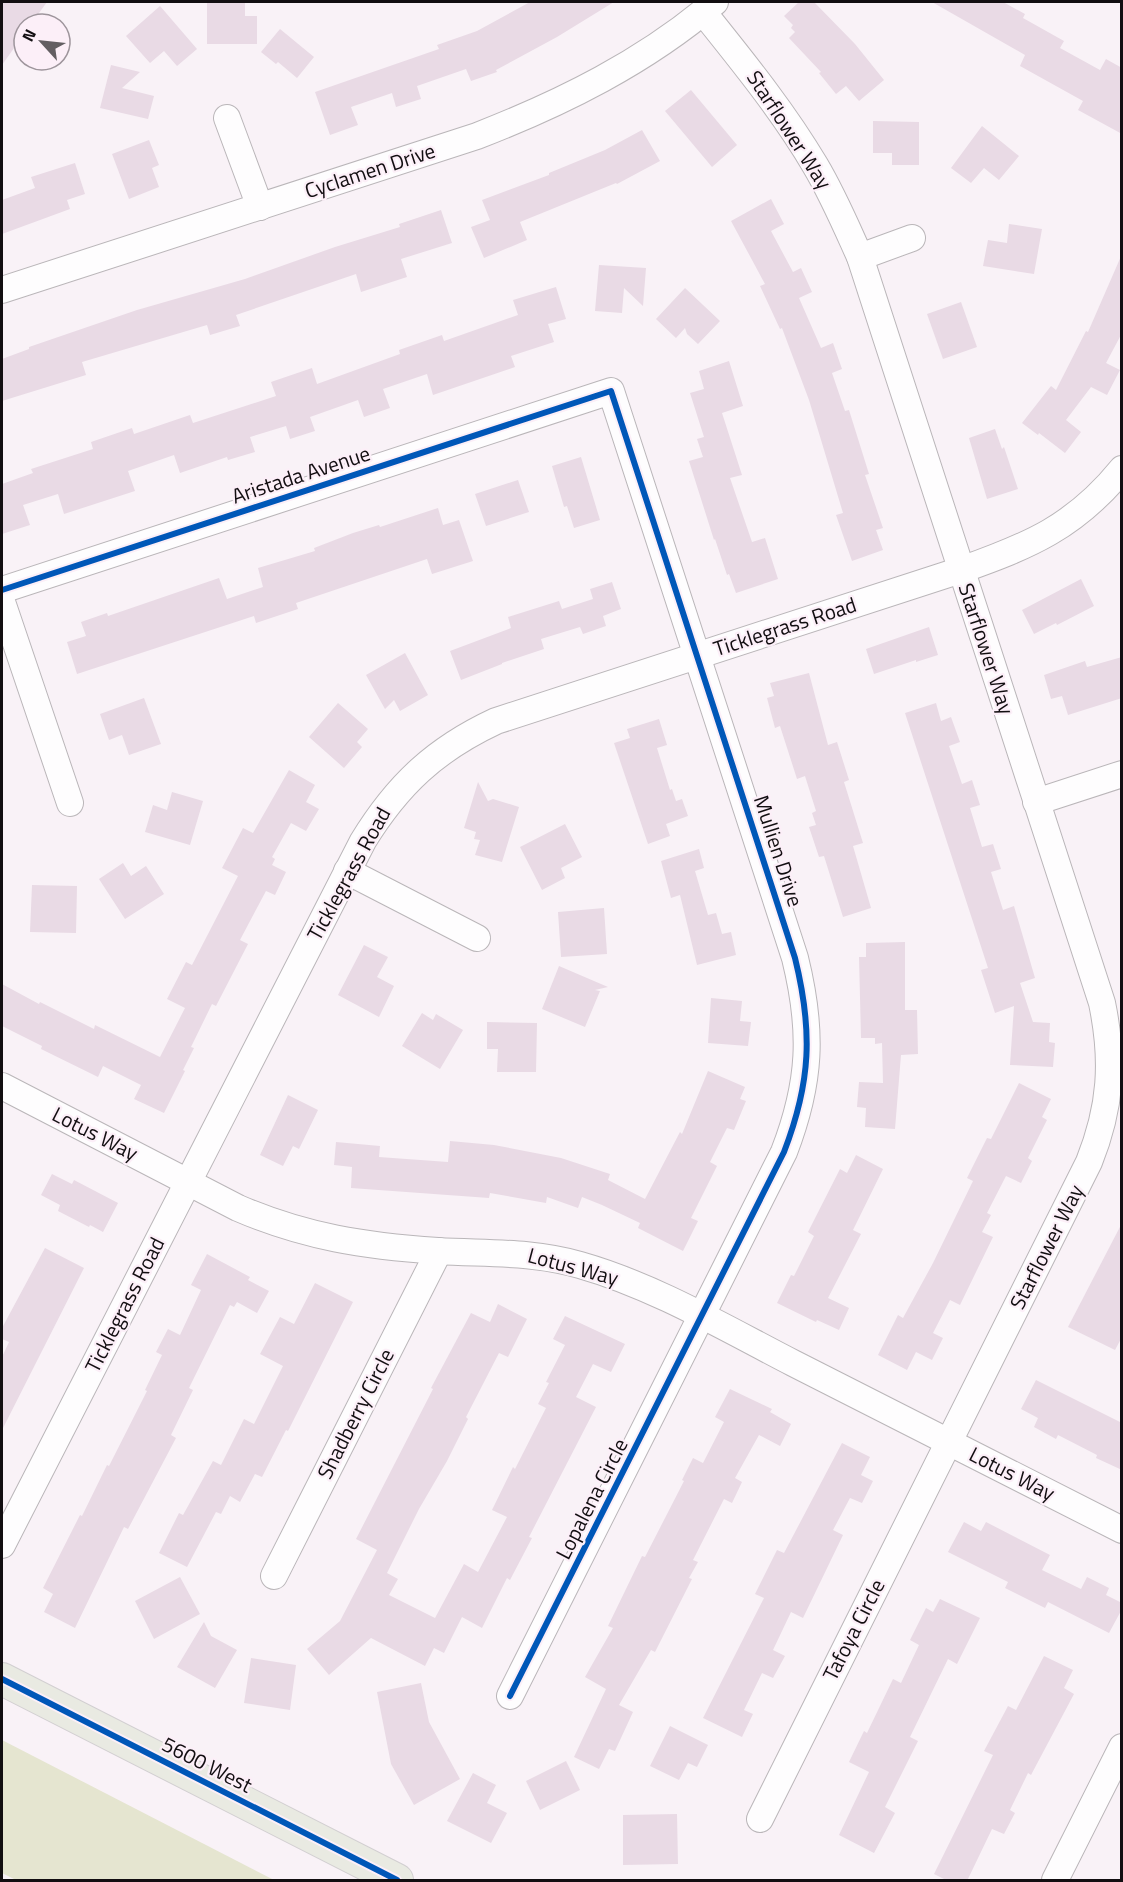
<svg xmlns="http://www.w3.org/2000/svg" width="1123" height="1882" font-family="'Titillium Web',sans-serif">
<style>
.green{fill:#e5e5d0}
.building{fill:#e9dae5}
.lines{fill:none;stroke-linecap:round;stroke-linejoin:round}
.minor-casing{stroke:#bab6b9;stroke-width:28}
.major-casing{stroke:#d2cfd1;stroke-width:34}
.minor{stroke:#fefdfe;stroke-width:26}
.major{stroke:#e9eae2;stroke-width:32}
.cycleway-casing{stroke:#fceff8;stroke-width:10}
.cycleway{stroke:#0057b8;stroke-width:6}
.labels{text-anchor:middle;stroke-width:4.5;stroke-linejoin:round;paint-order:stroke}
.street-label{font-size:21px;fill:#120e11;stroke:#fceff8}
</style>
<rect width="100%" height="100%" fill="#f9f2f7"/>
<polygon class="green" points="2,1740 274,1880 16,1880 2,1873"/>
<g class="building">
<polygon points="2,2 47,2 31,24 24,24 24,34 2,65"/>
<polygon points="207,2 245,2 245,16 257,16 257,44 207,44"/>
<polygon points="530,2 614,2 557,37 496,70 497,72 471,81 466,69 417,86 421,99 396,107 392,93 351,107 358,125 330,135 315,92 439,49 437,45 477,31"/>
<polygon points="799,2 814,2 855,44 884,80 859,101 846,86 836,94 819,73 821,72 789,38 795,32 791,28 793,25 784,16"/>
<polygon points="932,2 1003,2 1025,14 1023,18 1064,41 1060,48 1100,70 1106,59 1122,68 1122,134 1078,110 1083,101 1020,66 1025,55"/>
<polygon points="160,6 197,49 177,66 164,51 150,63 126,36"/>
<polygon points="280,29 314,57 297,78 278,62 276,64 261,52"/>
<polygon points="111,65 140,72 122,88 154,96 148,119 100,108"/>
<polygon points="691,90 737,145 712,167 665,111"/>
<polygon points="873,121 919,122 919,165 892,165 892,153 873,153"/>
<polygon points="982,126 1019,156 999,180 984,168 971,183 951,168"/>
<polygon points="642,130 660,161 617,184 616,183 520,222 527,240 484,258 471,227 490,220 482,200 549,175 549,173 605,150"/>
<polygon points="149,140 159,165 152,168 159,187 129,199 112,154"/>
<polygon points="75,163 85,194 67,200 70,209 2,234 2,200 35,188 31,177"/>
<polygon points="771,199 784,224 771,231 793,272 801,268 812,292 799,298 821,348 833,343 842,369 832,373 845,411 849,410 869,474 865,475 883,528 876,530 883,550 852,561 836,515 843,513 809,400 782,328 780,329 760,286 765,284 731,221"/>
<polygon points="441,210 452,243 401,259 407,277 361,292 356,274 236,315 240,326 210,335 207,325 82,362 86,375 2,401 2,359 29,349 29,347 137,310 245,279 335,247 400,227 399,224"/>
<polygon points="1009,224 1042,229 1034,274 983,266 988,240 1007,243"/>
<polygon points="1122,254 1122,333 1106,363 1120,370 1107,395 1091,387 1066,420 1081,432 1065,453 1039,433 1038,435 1022,423 1051,386 1056,390 1086,331 1088,332"/>
<polygon points="599,265 646,268 643,306 624,288 622,313 595,311"/>
<polygon points="556,287 566,319 548,324 554,342 511,356 515,367 433,395 427,374 383,389 390,408 364,417 358,400 310,417 315,431 290,439 286,426 250,437 255,452 228,460 227,457 180,473 174,455 128,471 135,491 64,514 58,494 23,505 30,525 2,534 2,484 33,473 31,469 93,449 91,442 132,428 134,434 190,415 193,423 276,396 271,382 312,368 317,384 400,354 399,350 442,335 444,341 518,315 513,300"/>
<polygon points="685,288 720,321 698,344 687,334 685,328 676,338 656,319"/>
<polygon points="961,302 977,347 943,359 927,314"/>
<polygon points="729,361 743,406 722,413 742,475 730,478 752,542 765,538 778,579 736,593 729,574 727,575 715,539 714,540 689,461 703,457 697,439 704,437 690,393 704,389 699,371"/>
<polygon points="995,429 1002,449 1004,447 1018,489 987,499 969,438"/>
<polygon points="581,457 600,520 574,528 567,506 564,507 552,466"/>
<polygon points="518,480 529,512 486,526 475,494"/>
<polygon points="438,508 443,525 459,520 473,561 432,574 427,559 296,603 298,609 256,623 254,616 77,674 67,642 86,636 81,622 107,613 108,616 219,578 227,599 263,587 258,568 315,551 314,548 353,533 379,525 380,527"/>
<polygon points="1081,579 1094,606 1057,625 1056,623 1034,634 1022,610"/>
<polygon points="612,582 621,609 603,616 606,626 583,634 580,627 541,639 544,649 502,663 502,664 461,680 450,651 511,628 508,617 559,601 562,609 593,599 590,589"/>
<polygon points="929,627 938,655 916,662 916,660 874,674 866,649"/>
<polygon points="405,653 428,695 400,711 394,700 385,709 366,675"/>
<polygon points="1122,657 1122,698 1068,715 1062,696 1051,699 1044,675 1085,661 1087,667"/>
<polygon points="809,673 828,745 837,742 849,780 844,782 863,843 853,846 871,908 843,917 824,856 819,857 809,827 816,825 812,813 816,811 805,776 797,779 780,726 775,728 767,698 774,696 770,683"/>
<polygon points="144,698 161,744 129,755 122,735 109,740 100,714"/>
<polygon points="338,703 368,729 357,742 362,747 344,768 309,737"/>
<polygon points="936,703 941,721 951,717 960,742 949,746 962,784 972,780 980,805 970,808 982,847 993,844 1001,869 991,872 1003,910 1014,906 1035,978 1020,983 1033,1022 1050,1023 1049,1042 1055,1043 1053,1067 1010,1065 1014,1006 995,1013 981,970 988,968 905,713"/>
<polygon points="659,719 667,745 657,748 670,790 672,789 676,801 682,799 688,816 666,824 670,836 648,844 614,743 630,738 627,729"/>
<polygon points="289,770 315,785 306,802 319,809 306,831 291,823 272,857 275,859 272,865 286,872 275,895 266,891 240,940 248,944 216,1006 212,1004 191,1047 194,1048 183,1070 185,1071 164,1113 134,1099 141,1085 103,1066 98,1077 41,1049 42,1046 2,1026 2,984 39,1004 40,1002 94,1029 95,1025 160,1057 185,1008 167,999 186,962 192,965 238,876 222,868 243,828 253,833"/>
<polygon points="478,782 488,801 493,799 519,807 502,862 475,855 480,840 474,839 476,832 464,828"/>
<polygon points="172,792 203,801 190,845 145,832 153,805 167,810"/>
<polygon points="565,824 582,857 561,868 565,878 542,890 520,847"/>
<polygon points="699,849 704,868 695,871 708,915 716,913 722,934 731,932 736,955 697,965 680,895 671,898 661,861"/>
<polygon points="123,863 131,876 146,866 164,894 125,919 99,879"/>
<polygon points="32,885 77,886 76,933 30,932"/>
<polygon points="604,908 607,954 561,957 558,912"/>
<polygon points="905,942 905,1010 917,1010 918,1054 901,1055 895,1129 865,1127 866,1108 857,1107 859,1082 883,1083 882,1043 875,1044 875,1038 861,1038 859,957 866,957 866,943"/>
<polygon points="364,945 388,957 377,977 394,986 379,1017 338,995"/>
<polygon points="559,966 608,987 595,990 600,991 585,1027 542,1009"/>
<polygon points="711,998 742,1001 740,1021 751,1022 748,1046 708,1043"/>
<polygon points="422,1013 433,1020 436,1014 463,1030 440,1069 402,1046"/>
<polygon points="487,1022 537,1023 536,1072 497,1072 498,1049 487,1049"/>
<polygon points="708,1071 745,1087 740,1099 746,1101 734,1130 727,1128 710,1162 717,1166 691,1218 698,1221 683,1251 638,1228 640,1223 602,1205 582,1197 578,1208 547,1197 546,1203 490,1193 489,1198 351,1188 352,1167 334,1165 336,1142 380,1146 379,1157 448,1162 450,1141 494,1145 561,1158 610,1174 608,1180 645,1199 680,1132 682,1134"/>
<polygon points="1019,1083 1051,1099 1042,1117 1047,1120 1028,1158 1032,1161 1021,1183 1006,1176 987,1213 991,1215 982,1232 993,1237 960,1305 950,1300 933,1333 943,1338 932,1360 916,1352 907,1370 878,1355 898,1315 903,1318 933,1263 973,1181 967,1178 987,1138 991,1139"/>
<polygon points="288,1095 318,1110 299,1149 293,1146 283,1166 260,1155"/>
<polygon points="856,1155 883,1169 853,1230 861,1234 828,1298 849,1308 839,1330 817,1320 816,1322 777,1303 791,1275 794,1276 814,1236 808,1232 840,1169 847,1173"/>
<polygon points="52,1174 72,1184 74,1180 118,1203 103,1232 90,1225 89,1227 58,1211 60,1205 41,1195"/>
<polygon points="1122,1223 1122,1337 1115,1350 1068,1327"/>
<polygon points="45,1248 84,1268 2,1430 2,1357 9,1342 2,1339 2,1328"/>
<polygon points="207,1254 250,1277 248,1280 269,1291 257,1313 237,1302 234,1307 230,1305 189,1388 193,1390 171,1435 176,1438 128,1529 124,1527 75,1628 44,1612 53,1594 43,1588 80,1515 82,1516 107,1465 109,1466 147,1391 145,1390 162,1355 156,1352 168,1329 180,1335 201,1290 191,1285"/>
<polygon points="315,1283 353,1302 288,1431 286,1430 262,1477 255,1474 240,1502 230,1496 221,1514 216,1512 187,1567 159,1553 179,1513 183,1515 213,1461 221,1465 244,1419 254,1424 283,1366 260,1354 280,1317 294,1324"/>
<polygon points="498,1304 527,1319 508,1357 499,1353 466,1417 468,1419 447,1461 419,1509 387,1573 398,1579 389,1595 435,1618 464,1564 478,1572 507,1517 492,1510 513,1467 515,1469 546,1408 538,1404 549,1383 546,1382 565,1345 553,1339 565,1316 625,1344 611,1372 593,1364 576,1397 596,1407 529,1537 532,1538 510,1580 507,1578 482,1628 462,1617 444,1653 434,1648 425,1666 371,1638 329,1675 307,1649 340,1621 377,1550 356,1539 433,1389 431,1388 471,1313 490,1322"/>
<polygon points="1036,1380 1122,1423 1122,1470 1096,1458 1097,1455 1058,1435 1056,1439 1034,1427 1038,1418 1021,1409"/>
<polygon points="730,1389 772,1409 770,1412 791,1424 780,1446 759,1435 735,1478 742,1482 732,1503 724,1499 693,1560 698,1562 689,1578 692,1579 655,1652 651,1650 619,1705 633,1712 615,1751 609,1749 599,1769 574,1757 606,1689 585,1677 613,1628 608,1626 642,1556 645,1557 684,1481 682,1480 693,1458 703,1463 724,1422 715,1417"/>
<polygon points="842,1443 870,1457 861,1475 873,1481 862,1503 850,1498 833,1530 843,1535 803,1618 791,1612 773,1650 785,1656 773,1678 762,1673 744,1710 753,1714 742,1737 703,1718 764,1598 755,1594 777,1550 784,1553"/>
<polygon points="964,1522 981,1531 986,1522 1050,1555 1042,1570 1081,1589 1087,1577 1109,1588 1106,1595 1122,1603 1122,1609 1109,1633 1048,1602 1045,1608 1005,1588 1008,1582 948,1552"/>
<polygon points="180,1577 200,1614 154,1639 135,1601"/>
<polygon points="940,1599 980,1618 957,1664 948,1659 910,1737 918,1741 885,1807 895,1813 874,1853 839,1835 869,1772 849,1762 864,1731 867,1733 893,1679 901,1683 919,1645 910,1640 926,1608 933,1612"/>
<polygon points="204,1622 211,1636 237,1650 215,1688 177,1667"/>
<polygon points="1044,1656 1073,1670 1064,1688 1074,1694 1031,1775 1028,1773 1010,1810 1015,1813 1004,1834 992,1829 967,1881 948,1881 934,1874 993,1755 984,1751 1008,1706 1016,1710"/>
<polygon points="251,1658 296,1665 290,1710 244,1703"/>
<polygon points="421,1683 429,1722 460,1779 414,1805 391,1764 377,1692"/>
<polygon points="670,1726 708,1745 697,1767 688,1763 679,1780 650,1766"/>
<polygon points="566,1761 580,1790 540,1810 526,1781"/>
<polygon points="473,1773 496,1785 487,1803 507,1813 491,1843 447,1821"/>
<polygon points="677,1814 678,1864 623,1865 623,1815"/>
</g>
<g class="lines">
<g class="minor-casing">
<g id="minor">
<path d="M703,12C743,62 783,111 815,165C833,195 846,226 860,257L1102,1003C1114,1061 1111,1107 1089,1162L760,1819"/>
<polyline points="227,118 260,207"/>
<polyline points="860,257 912,238"/>
<path d="M2,290L477,136C562,103 645,62 715,2"/>
<path d="M2,590L611,391L795,958C813,1031 811,1082 784,1152L510,1696"/>
<polyline points="2,602 70,803"/>
<polyline points="1036,802 1122,774"/>
<polyline points="347,871 477,938"/>
<path d="M2,1086L238,1208C305,1237 365,1246 438,1251C487,1254 531,1251 580,1265C654,1286 725,1328 793,1363C902,1418 1012,1474 1122,1530"/>
<path d="M2,1545L363,841C398,784 436,749 496,721L961,570C1029,546 1075,527 1122,469"/>
<polyline points="274,1576 439,1251"/>
<polyline points="1055,1880 1122,1747"/>
</g>
</g>
<g class="major-casing">
<polyline id="major" points="2,1679 397,1880"/>
</g>
<use href="#minor" class="minor"/>
<use href="#major" class="major"/>
<g class="cycleway-casing">
<g id="cycleway">
<path d="M2,590L611,391L795,958C813,1031 811,1082 784,1152L510,1696"/>
<polyline points="2,1679 397,1880"/>
</g>
</g>
<use href="#cycleway" class="cycleway"/>
</g>
<g class="labels">
<g class="street-label">
<text transform="translate(789 130) rotate(57)" y="7">Starflower Way</text>
<text transform="translate(370 171) rotate(-18)" y="7">Cyclamen Drive</text>
<text transform="translate(301 475) rotate(-18)" y="7">Aristada Avenue</text>
<text transform="translate(785 627) rotate(-18)" y="7">Ticklegrass Road</text>
<text transform="translate(986 649) rotate(72)" y="7">Starflower Way</text>
<text transform="translate(778 851) rotate(72)" y="7">Mullien Drive</text>
<text transform="translate(349 874) rotate(-61)" y="7">Ticklegrass Road</text>
<text transform="translate(95 1134) rotate(27)" y="7">Lotus Way</text>
<text transform="translate(1047 1247) rotate(-63)" y="7">Starflower Way</text>
<text transform="translate(573 1267) rotate(15)" y="7">Lotus Way</text>
<text transform="translate(125 1305) rotate(-63)" y="7">Ticklegrass Road</text>
<text transform="translate(356 1414) rotate(-63)" y="7">Shadberry Circle</text>
<text transform="translate(1012 1474) rotate(27)" y="7">Lotus Way</text>
<text transform="translate(592 1499) rotate(-63)" y="7">Lopalena Circle</text>
<text transform="translate(854 1630) rotate(-63)" y="7">Tafoya Circle</text>
<text transform="translate(207 1765) rotate(27)" y="7">5600 West</text>
</g>
</g>
<rect width="1123" height="1882" fill="none" stroke="#120e11" stroke-width="6"/>
<g transform="translate(42 42) rotate(297)"><circle r="28" fill="#fceff8" stroke="#9e959c" stroke-width="1.5"/>
<path d="M0-4.5L10 22L0 15L-10 22Z" fill="#635e62"/>
<text y="-9" font-size="16" font-weight="bold" text-anchor="middle" fill="#120e11">N</text>
</g>
</svg>
